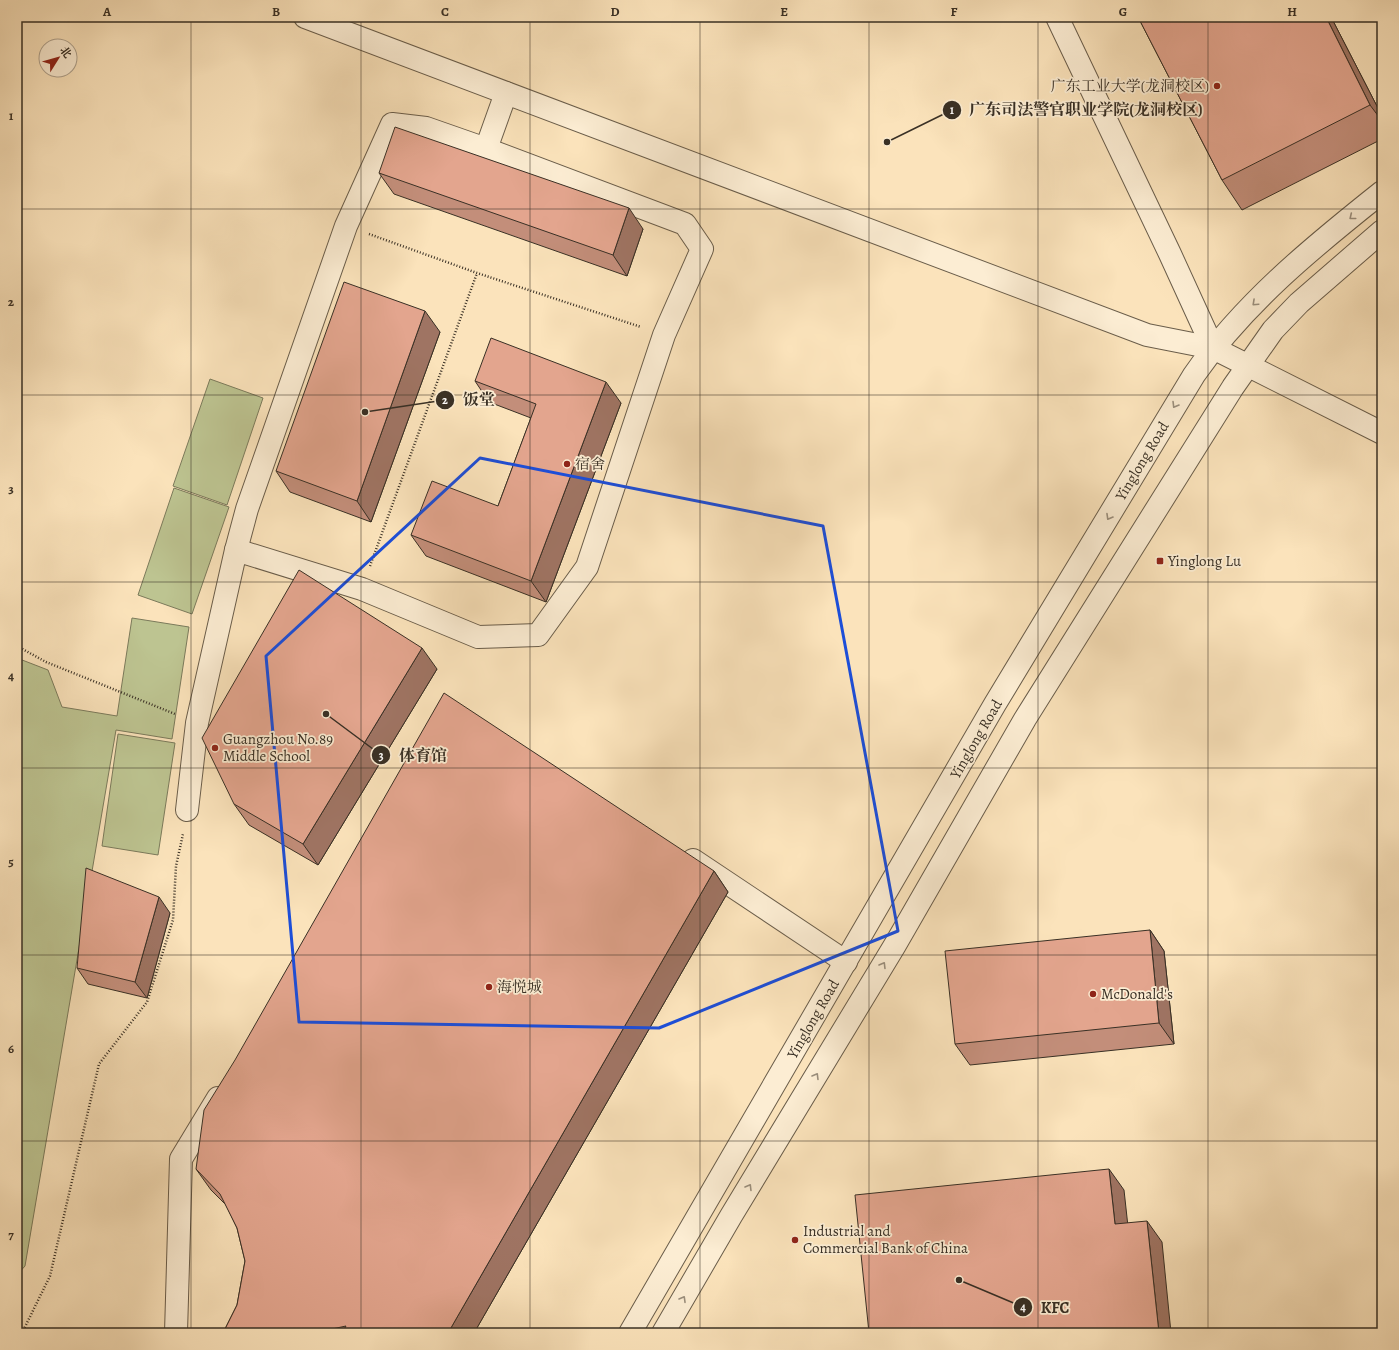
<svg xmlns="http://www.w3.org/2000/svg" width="1399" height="1350" font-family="Alegreya,'Noto Serif SC',serif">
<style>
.green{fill:#bdc491;stroke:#7b7a5b}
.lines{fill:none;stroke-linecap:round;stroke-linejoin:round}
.minor-casing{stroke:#6a5d4a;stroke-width:24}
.path{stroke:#393025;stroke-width:2.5;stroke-dasharray:1 2;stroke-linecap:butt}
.minor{stroke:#fcedd3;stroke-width:22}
.wall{fill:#c38e7a;stroke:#393025}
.shaded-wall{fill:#9f7463;stroke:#393025}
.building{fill:#e3a58e;stroke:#393025}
.oneway{stroke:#9a8e7c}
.marked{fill:none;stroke:#1d4ed8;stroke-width:3;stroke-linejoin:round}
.grid{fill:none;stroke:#393025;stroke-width:1;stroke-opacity:0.55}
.poi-dot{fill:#8f2418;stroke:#fcedd3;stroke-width:1.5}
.labels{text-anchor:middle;stroke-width:3.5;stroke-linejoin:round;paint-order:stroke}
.poi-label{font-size:15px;fill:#393025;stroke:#fcedd3;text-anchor:start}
.street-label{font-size:15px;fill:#393025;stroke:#fcedd3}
.leader{fill:none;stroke:#393025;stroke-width:1.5}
.callout-dot{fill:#393025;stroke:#fcedd3;stroke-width:1.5}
.mark-label{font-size:12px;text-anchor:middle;font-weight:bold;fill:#fff}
.callout-label{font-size:16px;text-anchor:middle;font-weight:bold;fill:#393025;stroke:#fcedd3;stroke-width:3.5;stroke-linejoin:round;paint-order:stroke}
.neatline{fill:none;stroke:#393025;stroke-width:1.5}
.grid-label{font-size:13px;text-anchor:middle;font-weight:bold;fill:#393025}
</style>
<rect width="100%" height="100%" fill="#fbe3bb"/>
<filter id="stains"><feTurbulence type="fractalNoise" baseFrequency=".005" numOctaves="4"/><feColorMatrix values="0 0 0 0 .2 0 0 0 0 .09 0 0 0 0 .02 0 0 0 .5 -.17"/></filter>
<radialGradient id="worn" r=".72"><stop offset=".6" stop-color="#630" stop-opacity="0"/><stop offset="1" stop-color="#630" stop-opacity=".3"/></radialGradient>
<g class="green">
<polygon points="210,379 263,398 227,505 173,486"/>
<polygon points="174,488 229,507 192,614 138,595"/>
<polygon points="132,618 189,627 172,739 116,730 25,1266 17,1275 17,658 48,670 62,707 117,716"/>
<polygon points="118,734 175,743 158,855 102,846"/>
</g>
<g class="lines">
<g class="minor-casing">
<g id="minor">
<polyline points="305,17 1147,335 1213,348"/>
<polyline points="1057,17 1170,254 1213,348 1382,433"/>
<polyline points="236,550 247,509 346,226 392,124 426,128 486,149"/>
<polyline points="187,810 197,723 236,550 362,589 478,637 538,635 587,567 664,335 702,249 685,224 486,149 506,93"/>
<polyline points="693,860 846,962"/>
<polyline points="176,1333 181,1159 218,1098"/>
<path d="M630,1333L995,704L1194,375C1244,303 1314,246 1382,192"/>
<polyline points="663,1333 731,1216 895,945 1025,719 1233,387 1273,330 1299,303 1382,231"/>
</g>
</g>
<g class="path">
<polyline points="369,234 477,273 641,327"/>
<polyline points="370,566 477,273"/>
<polyline points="17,646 46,662 175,714"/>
<polyline points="22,1333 50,1276 99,1064 147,1002 173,920 176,866 183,834"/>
</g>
<use href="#minor" class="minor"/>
</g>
<g class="wall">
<polygon points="1138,17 1331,17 1382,116 1382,139 1242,210 1222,180"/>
<polygon points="379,173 643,229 627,276 394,194"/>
<polygon points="440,332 371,522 290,492 276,471"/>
<polygon points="475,381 621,403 546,602 426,556 411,535 498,506 531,418 489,402"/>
<polygon points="437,669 318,865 249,825 234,804"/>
<polygon points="714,871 728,892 474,1333 223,1333 237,1305 245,1261 237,1228 226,1205 211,1190 196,1169"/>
<polygon points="170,913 147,998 88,984 77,968"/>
<polygon points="1150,930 1164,951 1174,1044 970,1065 955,1044"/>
</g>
<g class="shaded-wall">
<polygon points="1326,17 1331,17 1382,116 1382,121 1370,105"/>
<polygon points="629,208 643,229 627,276 613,255"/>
<polygon points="425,311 440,332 371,522 357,501"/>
<polygon points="606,382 621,403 546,602 531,581"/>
<polygon points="422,648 437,669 318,865 303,844"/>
<polygon points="714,871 728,892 474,1333 448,1333"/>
<polygon points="159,897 170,913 147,998 135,982"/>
<polygon points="1150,930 1164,951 1174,1044 1159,1023"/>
<polygon points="1109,1169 1124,1190 1130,1245 1115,1224"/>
<polygon points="1147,1221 1162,1242 1171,1333 1159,1333"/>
</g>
<g class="building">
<polygon points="1138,17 1326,17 1370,105 1222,180"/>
<polygon points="395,127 629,208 613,255 379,173"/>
<polygon points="344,282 425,311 357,501 276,471"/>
<polygon points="491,338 606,382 531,581 411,535 432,481 498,506 536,404 475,381"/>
<polygon points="299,570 422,648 303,844 234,804 202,738"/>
<polygon points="444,693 714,871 448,1333 342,1333 346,1326 332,1329 320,1333 223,1333 237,1305 245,1261 237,1228 220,1194 196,1169 204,1110 235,1060"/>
<polygon points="86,868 159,897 135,982 77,968"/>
<polygon points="1150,930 1159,1023 955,1044 945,951"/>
<polygon points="1109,1169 1115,1224 1147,1221 1159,1333 869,1333 855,1195"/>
</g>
<defs><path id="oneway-chevron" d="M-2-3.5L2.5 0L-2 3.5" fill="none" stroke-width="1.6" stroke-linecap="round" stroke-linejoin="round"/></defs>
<g class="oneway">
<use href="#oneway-chevron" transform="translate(1352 217) rotate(141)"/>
<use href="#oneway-chevron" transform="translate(1255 303) rotate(137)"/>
<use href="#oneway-chevron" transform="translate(1175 405) rotate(121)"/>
<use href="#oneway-chevron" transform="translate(1109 517) rotate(120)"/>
<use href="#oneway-chevron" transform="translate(883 965) rotate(-59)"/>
<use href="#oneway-chevron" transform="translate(816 1076) rotate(-59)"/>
<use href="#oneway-chevron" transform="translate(749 1187) rotate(-59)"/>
<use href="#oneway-chevron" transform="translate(683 1299) rotate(-60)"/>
</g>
<path class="marked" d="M480,458L823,526L898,931L659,1028L299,1022L266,656Z"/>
<path class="grid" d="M191,17V1333M361,17V1333M530,17V1333M700,17V1333M869,17V1333M1038,17V1333M1208,17V1333M17,209H1382M17,395H1382M17,582H1382M17,768H1382M17,955H1382M17,1141H1382"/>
<g class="poi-dot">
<circle cx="1217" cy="86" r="4"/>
<circle cx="567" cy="464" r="4"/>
<rect x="1156" y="557" width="8" height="8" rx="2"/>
<circle cx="215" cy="748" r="4"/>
<circle cx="489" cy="987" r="4"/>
<circle cx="1093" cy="994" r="4"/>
<circle cx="795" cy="1240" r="4"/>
</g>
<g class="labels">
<g class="poi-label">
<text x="1209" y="91" text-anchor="end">广东工业大学(龙洞校区)</text>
<text x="575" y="469">宿舍</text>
<text x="1168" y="566">Yinglong Lu</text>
<text x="223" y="744">Guangzhou No.89<tspan x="223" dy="17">Middle School</tspan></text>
<text x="497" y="992">海悦城</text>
<text x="1101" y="999">McDonald's</text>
<text x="803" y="1236">Industrial and<tspan x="803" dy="17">Commercial Bank of China</tspan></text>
</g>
<g class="street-label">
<text transform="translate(1142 461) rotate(-59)" y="5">Yinglong Road</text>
<text transform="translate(976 739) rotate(-60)" y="5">Yinglong Road</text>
<text transform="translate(813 1019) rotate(-60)" y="5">Yinglong Road</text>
</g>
</g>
<path class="leader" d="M887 142L952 110M365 412L445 400M326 714L381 755M959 1280L1023 1307"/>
<g class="callout-dot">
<circle cx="887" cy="142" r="4"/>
<circle cx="365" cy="412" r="4"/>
<circle cx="326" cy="714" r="4"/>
<circle cx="959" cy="1280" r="4"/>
<circle cx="952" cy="110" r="10"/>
<circle cx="445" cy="400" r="10"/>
<circle cx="381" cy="755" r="10"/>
<circle cx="1023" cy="1307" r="10"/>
</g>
<g class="mark-label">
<text x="952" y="114">1</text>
<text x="445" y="404">2</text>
<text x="381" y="760">3</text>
<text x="1023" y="1311">4</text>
</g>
<g class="callout-label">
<text x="1086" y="115">广东司法警官职业学院(龙洞校区)</text>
<text x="479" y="405">饭堂</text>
<text x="423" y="761">体育馆</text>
<text x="1055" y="1313">KFC</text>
</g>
<rect width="1399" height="1350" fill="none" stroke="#fbe3bb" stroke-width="44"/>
<g transform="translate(58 58) rotate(53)"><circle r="19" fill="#fcedd3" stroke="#aea18d"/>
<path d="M0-3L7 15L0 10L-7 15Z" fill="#8f2418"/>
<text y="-6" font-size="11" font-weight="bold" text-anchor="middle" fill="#393025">北</text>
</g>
<rect x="22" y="22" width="1355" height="1306" class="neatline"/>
<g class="grid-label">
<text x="107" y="16">A</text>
<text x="276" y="16">B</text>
<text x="445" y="16">C</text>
<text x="615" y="16">D</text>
<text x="784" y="16">E</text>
<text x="954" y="16">F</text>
<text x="1123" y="16">G</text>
<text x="1292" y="16">H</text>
<text x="11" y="120">1</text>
<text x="11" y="306">2</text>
<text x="11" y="493">3</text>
<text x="11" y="680">4</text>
<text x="11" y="866">5</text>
<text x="11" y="1053">6</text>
<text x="11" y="1239">7</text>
</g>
<rect width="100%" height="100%" filter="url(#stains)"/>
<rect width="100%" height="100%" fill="url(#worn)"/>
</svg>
